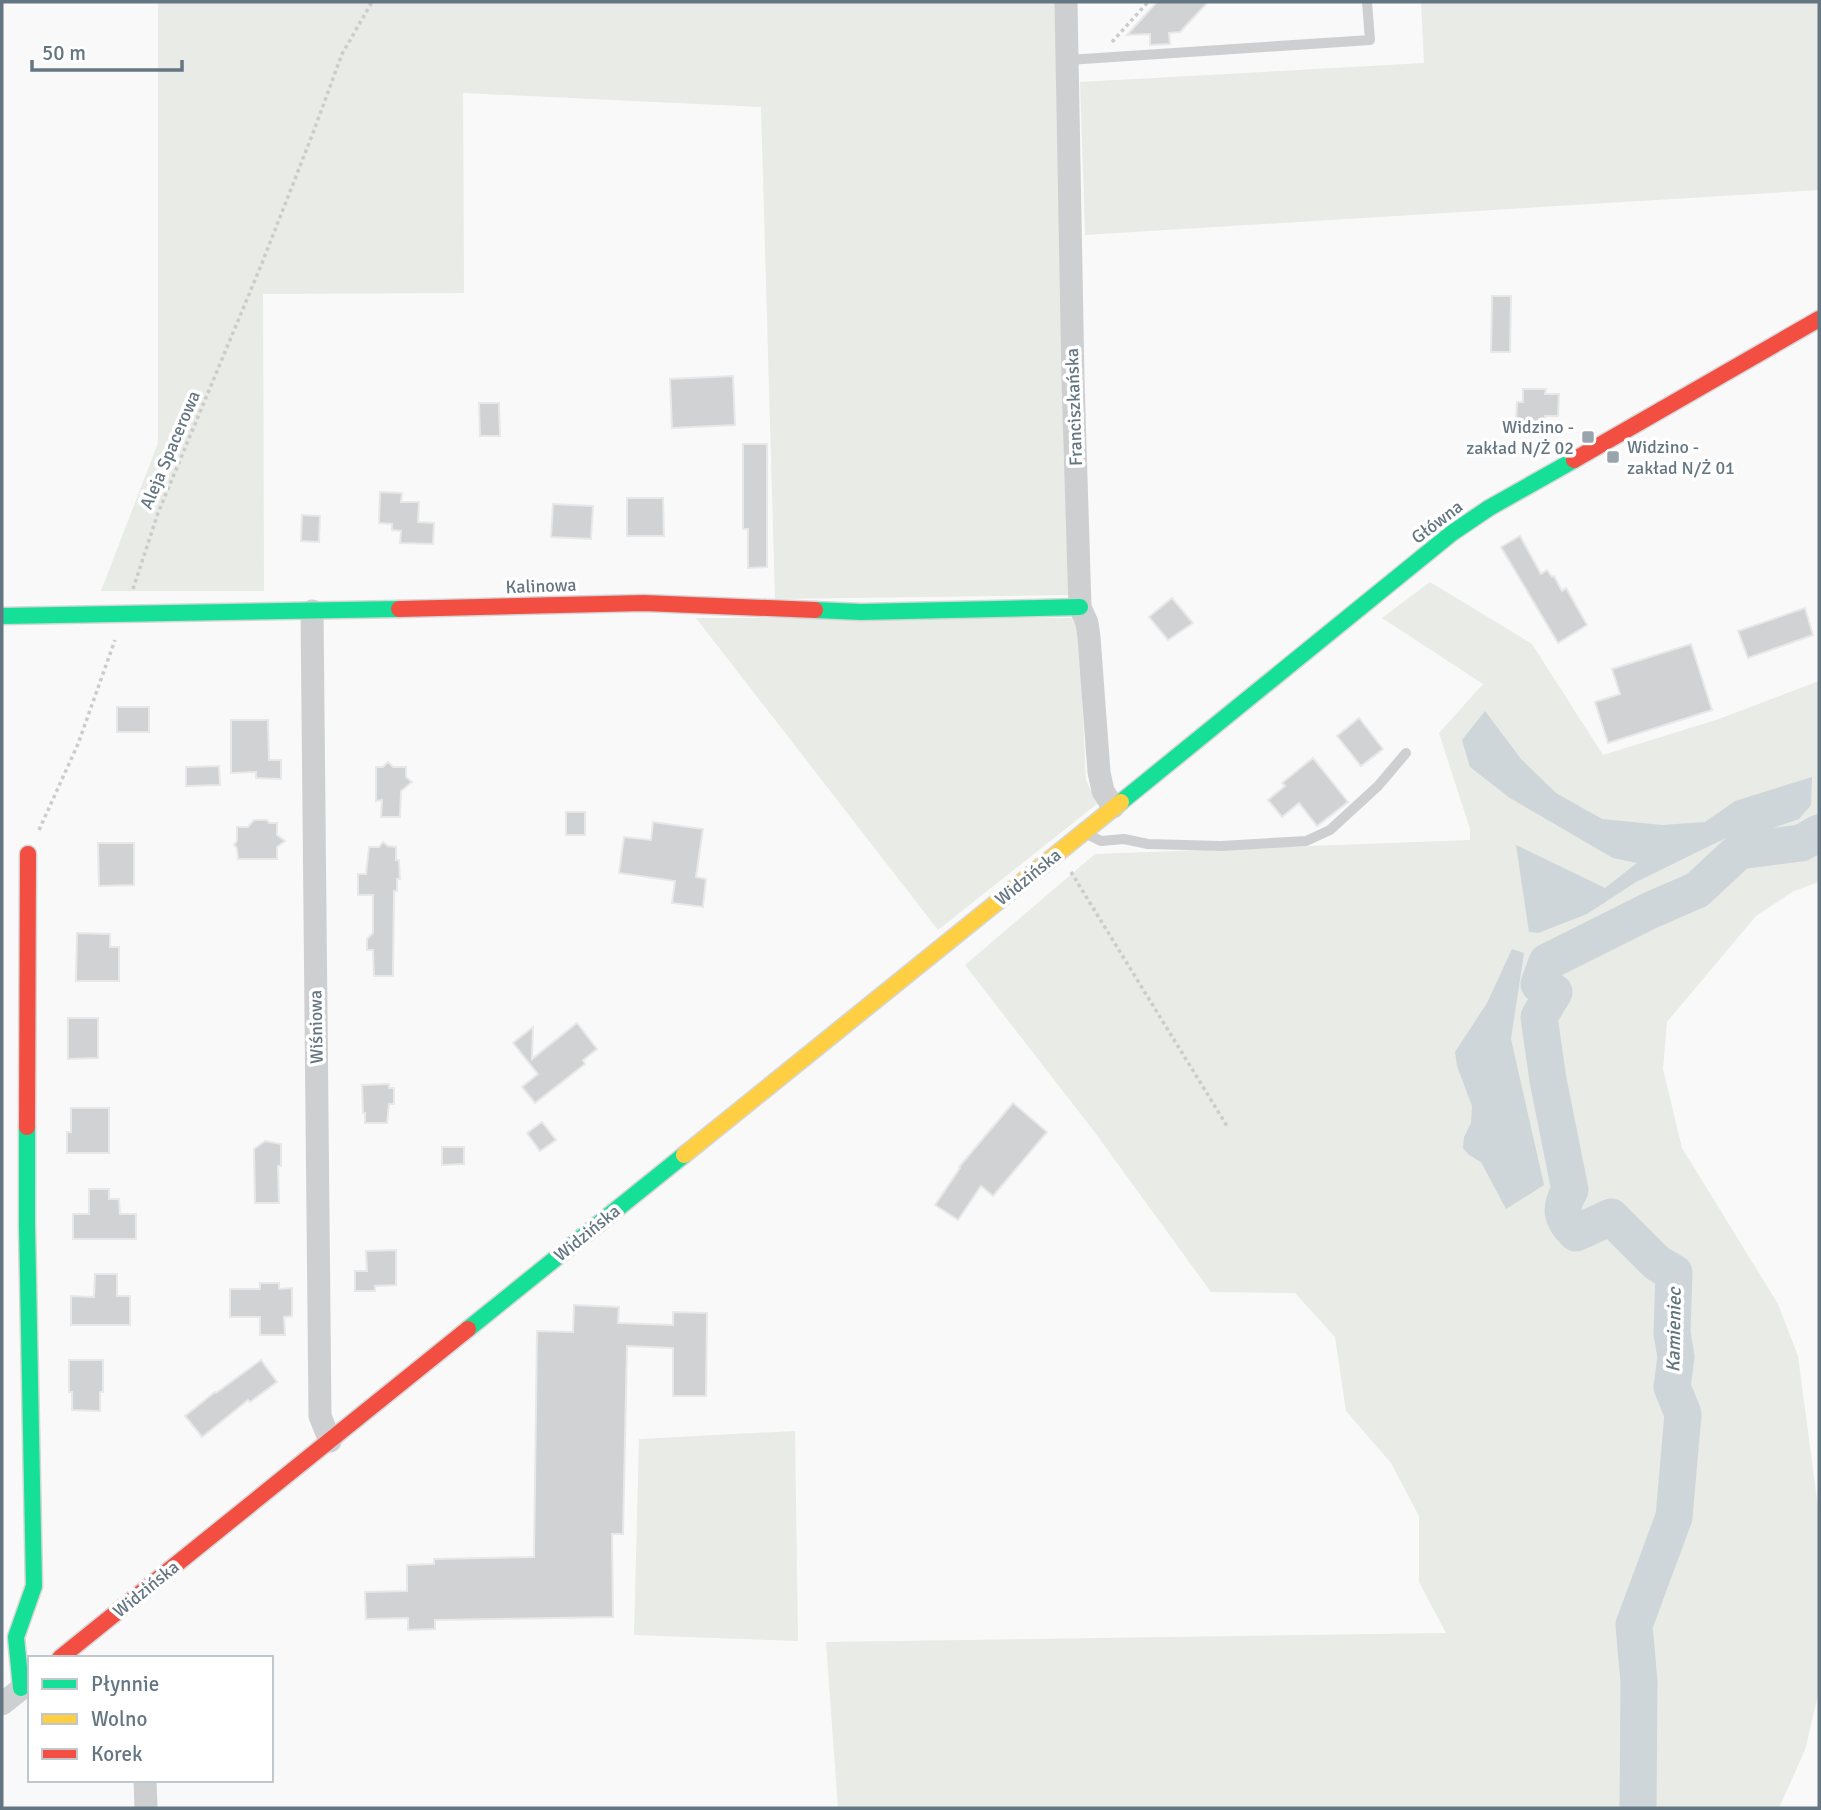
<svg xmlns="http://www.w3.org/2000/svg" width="1821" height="1810" font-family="Signika,sans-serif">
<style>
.green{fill:#e8ebe6}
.water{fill:#ced6d9}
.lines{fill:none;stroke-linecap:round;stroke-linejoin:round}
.river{stroke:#ced6d9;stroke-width:37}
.building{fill:#d0d2d3;stroke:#e8e8e8;stroke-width:2}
.fast-casing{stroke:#d5d6d7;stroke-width:19}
.slow-casing{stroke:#d5d6d7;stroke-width:19}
.jam-casing{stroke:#d5d6d7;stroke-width:19}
.path{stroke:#cbcccd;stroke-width:3.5;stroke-dasharray:3.5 3.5;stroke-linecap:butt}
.lane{stroke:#cecfd0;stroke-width:10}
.street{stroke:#cecfd0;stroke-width:23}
.fast{stroke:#16e098;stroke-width:16}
.slow{stroke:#ffcf43;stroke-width:16}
.jam{stroke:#f24e42;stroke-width:16}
.poi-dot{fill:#99a4ac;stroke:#fff;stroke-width:2.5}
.labels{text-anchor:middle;stroke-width:7;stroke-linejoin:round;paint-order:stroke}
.street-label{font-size:18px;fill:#657683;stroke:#fff}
.poi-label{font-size:18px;fill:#657683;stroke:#fff;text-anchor:end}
.water-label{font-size:19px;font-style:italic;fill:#60757c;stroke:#fff}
</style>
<rect width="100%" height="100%" fill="#f9f9f9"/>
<g class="green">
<polygon points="158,2 1055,2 1070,595 775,599 761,107 463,93 464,293 263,294 264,591 101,591 158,443"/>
<polygon points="1421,2 1819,2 1819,190 1085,235 1080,82 1424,63"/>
<polygon points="1430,582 1532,644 1603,755 1719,719 1819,681 1819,882 1794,891 1756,916 1667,1022 1663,1069 1682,1148 1778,1304 1798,1356 1819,1515 1819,1691 1805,1750 1779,1808 838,1808 826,1642 1446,1633 1419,1582 1419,1516 1391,1463 1346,1411 1335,1337 1295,1293 1211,1292 1093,1130 965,965 1095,854 1470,840 1470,829 1439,733 1483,684 1382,618"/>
<polygon points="696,618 1071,618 1079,630 1086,780 1097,804 938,930"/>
<polygon points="795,1431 798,1641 634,1635 639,1439"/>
</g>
<g class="water">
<polygon points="1485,711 1521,759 1556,793 1602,819 1662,825 1705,822 1735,801 1812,777 1811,805 1799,819 1773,828 1732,835 1636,882 1587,914 1538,933 1529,932 1516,845 1605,888 1637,863 1613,858 1510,798 1470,767 1462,740"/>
<polygon points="1512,949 1524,953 1511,1039 1544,1185 1506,1209 1481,1162 1469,1155 1463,1148 1464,1137 1471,1123 1472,1106 1457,1066 1455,1052 1487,1003"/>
</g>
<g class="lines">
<path class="river" d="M1638,1808L1639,1682L1634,1625L1674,1517L1683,1414L1672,1387L1676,1357L1672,1333L1674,1273L1657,1263L1611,1217L1576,1233C1561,1218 1559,1209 1570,1190L1548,1080L1539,1017L1554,992L1539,984L1547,962L1651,910L1697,890L1739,851L1801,843L1819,833"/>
</g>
<g class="building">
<polygon points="1157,2 1208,2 1180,32 1169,33 1170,44 1150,45 1150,34 1127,35"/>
<polygon points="1492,296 1511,296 1510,352 1491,352"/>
<polygon points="733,376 735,425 672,428 670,379"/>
<polygon points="1523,389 1546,389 1545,394 1559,394 1558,416 1545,416 1545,422 1516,422 1517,402 1523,402"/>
<polygon points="479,403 499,403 500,436 480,436"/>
<polygon points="743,444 767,444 767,567 748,568 748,529 743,529"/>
<polygon points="380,492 402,493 401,502 419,502 418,522 434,523 433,544 400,543 401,531 392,530 392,524 379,523"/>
<polygon points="627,498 663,498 664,536 627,536"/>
<polygon points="553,504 593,506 591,539 551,537"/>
<polygon points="302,515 320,516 319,542 301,541"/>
<polygon points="1520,536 1541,574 1547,570 1552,577 1554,576 1562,591 1566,588 1587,625 1558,643 1501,547"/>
<polygon points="1172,598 1193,623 1168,640 1149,617"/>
<polygon points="1805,608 1813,635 1748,658 1738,631"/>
<polygon points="1691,644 1712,710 1608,743 1595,702 1620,694 1612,669"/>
<rect x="117" y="707" width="32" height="25"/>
<polygon points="1359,718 1383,749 1361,766 1337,736"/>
<polygon points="231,720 268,720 269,760 281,760 281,779 256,778 256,772 231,773"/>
<polygon points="1313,758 1348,802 1317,826 1299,803 1282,817 1268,800 1285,786 1282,783"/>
<polygon points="388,762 393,767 406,767 406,777 412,782 401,791 400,817 381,817 382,800 376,801 376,767 383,767"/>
<polygon points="219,766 220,785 186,786 186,767"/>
<rect x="566" y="812" width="19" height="23"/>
<polygon points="254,820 267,820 269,823 277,823 277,835 285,841 277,847 277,859 238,859 237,848 234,845 237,841 237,827 248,827"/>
<polygon points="653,822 703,829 696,877 706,879 703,907 672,903 675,881 619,873 624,837 651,840"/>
<polygon points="383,842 388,846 396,847 396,860 399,860 400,879 397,879 397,891 394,891 393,976 374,976 373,950 367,950 367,939 373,933 373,895 358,895 358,874 366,874 369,847 379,847"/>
<polygon points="98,843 134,843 134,885 99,886"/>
<polygon points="77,933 110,934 110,947 119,947 119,981 76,981"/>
<polygon points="68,1018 98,1018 98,1058 68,1059"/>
<polygon points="577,1023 597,1049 583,1060 585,1064 535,1103 522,1087 538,1074 513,1043 533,1027 532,1059"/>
<polygon points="389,1084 389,1088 394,1088 394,1104 389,1104 387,1123 365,1123 365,1113 363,1113 362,1085"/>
<polygon points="1013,1103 1047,1132 993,1196 981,1186 958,1220 935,1205 960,1168 959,1167"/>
<polygon points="71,1108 109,1108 109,1153 67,1153 67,1132 71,1132"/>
<polygon points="542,1122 556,1140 540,1151 527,1133"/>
<polygon points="265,1141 281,1144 281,1166 278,1166 279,1203 255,1203 254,1149"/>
<polygon points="442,1147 464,1147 464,1164 442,1165"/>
<polygon points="89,1189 109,1189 109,1199 119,1199 120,1214 136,1214 136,1239 73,1239 73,1214 89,1214"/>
<polygon points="396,1250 396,1285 375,1286 375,1291 355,1291 355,1271 367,1271 366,1251"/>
<polygon points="95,1274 117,1274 117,1296 130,1296 130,1325 71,1325 71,1296 94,1297"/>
<polygon points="260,1283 279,1283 279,1289 292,1288 292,1316 284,1317 285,1335 260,1335 260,1317 230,1317 230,1289 260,1289"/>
<polygon points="574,1305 619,1307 618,1323 673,1325 673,1312 707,1313 706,1396 673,1396 673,1348 627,1346 623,1534 612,1534 613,1617 435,1620 435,1629 408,1630 408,1618 366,1619 365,1592 407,1591 407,1565 434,1564 434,1559 534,1557 537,1331 573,1332"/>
<polygon points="69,1360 103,1360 103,1392 100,1392 100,1411 72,1410 72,1392 69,1392"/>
<polygon points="261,1360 277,1382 250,1402 248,1400 202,1437 185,1416 215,1392 216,1393"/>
</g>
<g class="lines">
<g class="fast-casing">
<g id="fast">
<polyline points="815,610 861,612 1080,607"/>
<polyline points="2,616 399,609"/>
<polyline points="1121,802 1452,533 1489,508 1574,460"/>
<polyline points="468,1329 684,1155"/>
<polyline points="21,1688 16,1637 34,1586 27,1226 27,1127"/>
</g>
</g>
<g class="slow-casing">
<polyline id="slow" points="684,1155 1121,802"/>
</g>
<g class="jam-casing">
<g id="jam">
<polyline points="1574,460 1819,319"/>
<polyline points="399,609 644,603 815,610"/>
<polyline points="27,1127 28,854"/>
<polyline points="60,1658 468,1329"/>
</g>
</g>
<g class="path">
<polyline points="1112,42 1148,2"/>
<polyline points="133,589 158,513 262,263 313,133 342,54 372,2"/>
<polyline points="39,830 78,744 115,640"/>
<polyline points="1071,872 1227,1126"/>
</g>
<g class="lane">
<polyline points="1068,60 1370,40 1367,2"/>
<polyline points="1089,835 1101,841 1124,839 1148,844 1221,846 1306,841 1330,830 1378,786 1406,753"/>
</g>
<g class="street">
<polyline points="1066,2 1073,379 1080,607 1087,623 1089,637 1099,772 1103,791 1113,807"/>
<polyline points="312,611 320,1416 330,1441"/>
<polyline points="2,1704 30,1682"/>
<polyline points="145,1780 146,1808"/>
</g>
<use href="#fast" class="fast"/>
<use href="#slow" class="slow"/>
<use href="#jam" class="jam"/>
</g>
<g class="poi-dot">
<rect x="1581" y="430" width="14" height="14" rx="3.5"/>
<rect x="1606" y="450" width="14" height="14" rx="3.5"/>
</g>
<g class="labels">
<g class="street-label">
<text transform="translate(1074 407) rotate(-92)" y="6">Franciszkańska</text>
<text transform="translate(170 450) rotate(-67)" y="6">Aleja Spacerowa</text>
<text transform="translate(1437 522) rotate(-37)" y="6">Główna</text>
<text transform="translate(541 586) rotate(-2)" y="6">Kalinowa</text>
<text transform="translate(1028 877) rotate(-39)" y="6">Widzińska</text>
<text transform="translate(316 1027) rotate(-91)" y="6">Wiśniowa</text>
<text transform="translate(587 1233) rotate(-39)" y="6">Widzińska</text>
<text transform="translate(146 1589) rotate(-39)" y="6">Widzińska</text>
</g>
<g class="poi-label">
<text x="1574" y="433">Widzino -<tspan x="1574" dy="21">zakład N/Ż 02</tspan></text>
<text x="1627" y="453" text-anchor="start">Widzino -<tspan x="1627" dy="21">zakład N/Ż 01</tspan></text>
</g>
<g class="water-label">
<text transform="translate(1673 1330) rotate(-89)" y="7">Kamieniec</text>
</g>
</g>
<rect width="1821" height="1810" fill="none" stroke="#657683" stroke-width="7"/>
<rect x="28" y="1656" width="245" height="126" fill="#ffffff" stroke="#c1c8cd" stroke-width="2"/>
<rect x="42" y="1679" width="35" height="10" fill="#16e098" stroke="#c1c8cd" stroke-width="2"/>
<text x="91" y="1691" font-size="21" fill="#657683">Płynnie</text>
<rect x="42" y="1714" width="35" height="10" fill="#ffcf43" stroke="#c1c8cd" stroke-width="2"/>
<text x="91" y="1726" font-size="21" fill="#657683">Wolno</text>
<rect x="42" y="1749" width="35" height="10" fill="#f24e42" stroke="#c1c8cd" stroke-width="2"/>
<text x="91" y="1761" font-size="21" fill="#657683">Korek</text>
<path d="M32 60v10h150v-10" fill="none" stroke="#657683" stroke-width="3.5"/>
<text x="42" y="60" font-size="21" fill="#657683" stroke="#ffffff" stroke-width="5" paint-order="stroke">50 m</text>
</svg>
